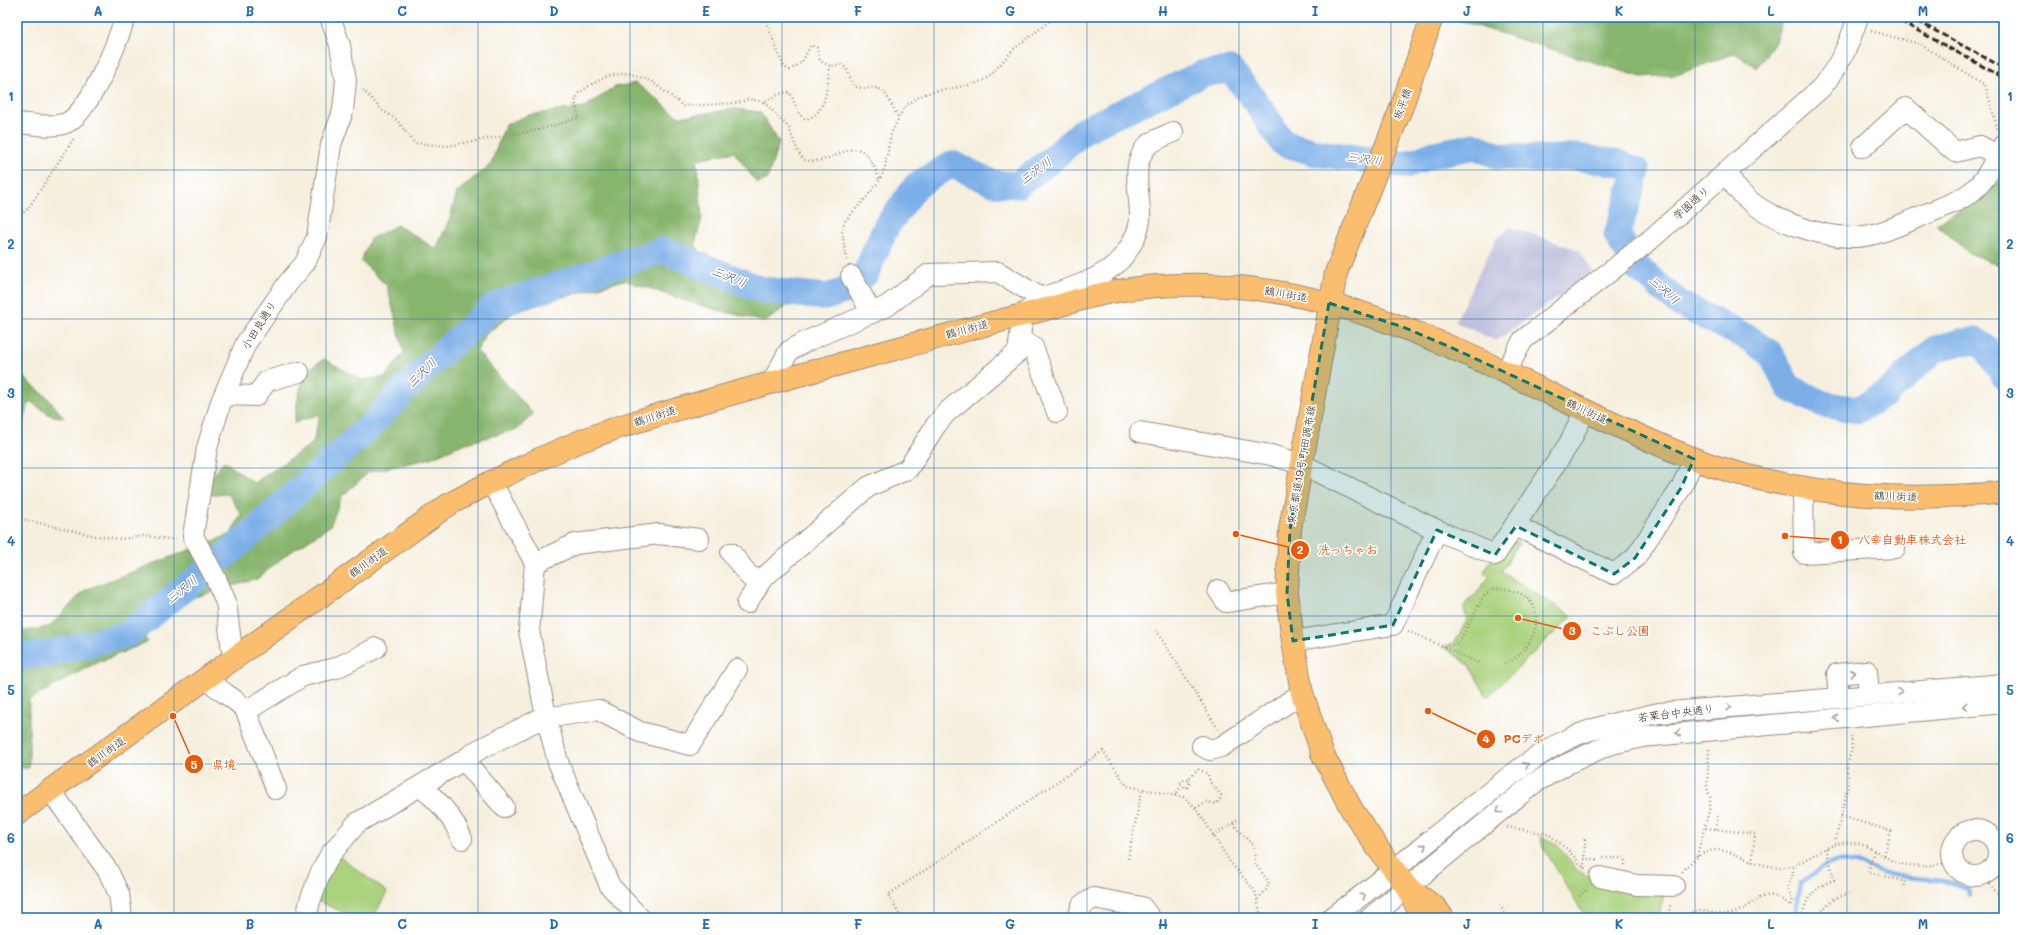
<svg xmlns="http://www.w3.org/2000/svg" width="2021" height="935" font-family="Mali,'Klee One',sans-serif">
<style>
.industrial{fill:#bfc2dd}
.green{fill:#aad37e;stroke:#727e4e}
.forest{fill:#87b56d;stroke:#617046}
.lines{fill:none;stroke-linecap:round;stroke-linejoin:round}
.stream{stroke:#7bafe8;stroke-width:4.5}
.river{stroke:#7bafe8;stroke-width:27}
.minor-casing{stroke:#988c7e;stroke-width:22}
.major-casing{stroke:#988c7e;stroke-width:24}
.path{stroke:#988c7e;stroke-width:2.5;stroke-dasharray:1 3;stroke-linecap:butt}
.minor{stroke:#fff;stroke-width:20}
.major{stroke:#fbbe6e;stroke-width:22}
.rail{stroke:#3b2a1e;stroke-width:3;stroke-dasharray:6 3;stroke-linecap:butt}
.oneway{stroke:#a79f9a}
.marked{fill:#0f766e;fill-opacity:0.2;stroke:#0f766e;stroke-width:3;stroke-dasharray:8 5;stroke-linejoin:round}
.grid{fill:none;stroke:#1f6fb2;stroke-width:1;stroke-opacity:0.55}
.labels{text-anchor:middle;stroke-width:3;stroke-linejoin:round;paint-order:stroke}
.street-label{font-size:11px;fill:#3b2a1e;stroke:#fff}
.water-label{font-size:12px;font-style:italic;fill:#515965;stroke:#fff}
.leader{fill:none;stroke:#e8590c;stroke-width:1.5}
.callout-dot{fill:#e8590c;stroke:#fff;stroke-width:1.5}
.mark-label{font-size:12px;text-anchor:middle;font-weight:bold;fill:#fff}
.callout-label{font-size:12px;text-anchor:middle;font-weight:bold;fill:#e8590c;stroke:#fff;stroke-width:3;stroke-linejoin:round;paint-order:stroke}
.neatline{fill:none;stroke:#1f6fb2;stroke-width:1.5}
.grid-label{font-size:13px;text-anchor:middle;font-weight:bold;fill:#1f6fb2}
</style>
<rect width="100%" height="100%" fill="#fff"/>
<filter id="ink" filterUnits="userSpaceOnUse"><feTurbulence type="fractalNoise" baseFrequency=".025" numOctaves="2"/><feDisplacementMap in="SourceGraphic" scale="8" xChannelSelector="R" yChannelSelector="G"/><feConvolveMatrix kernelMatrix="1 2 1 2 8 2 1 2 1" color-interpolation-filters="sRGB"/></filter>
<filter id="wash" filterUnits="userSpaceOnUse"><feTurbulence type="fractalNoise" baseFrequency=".012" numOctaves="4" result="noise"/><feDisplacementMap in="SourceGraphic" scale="16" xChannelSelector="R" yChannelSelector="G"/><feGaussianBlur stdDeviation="0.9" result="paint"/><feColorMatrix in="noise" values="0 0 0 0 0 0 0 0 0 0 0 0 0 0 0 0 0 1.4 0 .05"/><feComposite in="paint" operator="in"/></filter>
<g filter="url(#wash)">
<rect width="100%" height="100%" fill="#f6efde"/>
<polygon class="industrial" points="1510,227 1579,250 1593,272 1496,341 1455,322 1496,239"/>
<g class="green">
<polygon points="1513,541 1519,543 1501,572 1572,616 1487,697 1469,665 1444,647 1456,641 1467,620 1464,608 1468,601 1477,593 1489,577 1484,572 1489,562"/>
<polygon points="1540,836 1555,843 1564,853 1577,870 1601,884 1665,890 1658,918 1586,918 1543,847"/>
<polygon points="337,855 387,892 373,918 357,918 313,899"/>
</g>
<g class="forest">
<polygon points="1459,17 1783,17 1775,41 1757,68 1735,53 1677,75 1641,77 1458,20"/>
<polygon points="636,83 679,117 735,109 760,112 779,142 767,180 757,183 734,152 697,159 702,218 695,244 719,283 790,304 765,322 695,304 624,280 517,310 486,334 477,351 533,414 518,429 463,444 428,459 369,472 342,496 330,526 286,555 257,579 136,614 147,642 90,666 29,700 29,768 17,768 17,632 49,627 85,590 231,534 241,514 228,494 211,495 208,482 224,461 254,483 313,443 320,414 294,423 299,392 306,371 324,359 362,380 385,377 404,353 387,286 361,261 370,239 397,225 436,249 450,218 457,192 491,164 505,125 528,115 585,107 615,87"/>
<polygon points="2004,179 2004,267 1969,253 1936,224 1956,212"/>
<polygon points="17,372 47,397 64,418 50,415 30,401 17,438"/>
</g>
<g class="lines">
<path class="stream" d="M1794,918L1800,884C1811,876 1824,864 1837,862C1856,859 1875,871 1893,875C1919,880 1944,878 1968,888L1969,895"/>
<polyline class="river" points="17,657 48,654 128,634 237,546 369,427 426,368 494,306 662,250 762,290 826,297 845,291 866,273 886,227 917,185 952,164 993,183 1017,185 1051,160 1084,130 1204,73 1231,70 1256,102 1283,143 1317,153 1406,165 1434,154 1475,146 1499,156 1535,159 1575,157 1619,163 1637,171 1617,235 1638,268 1680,304 1750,339 1771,354 1789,388 1823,404 1858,410 1887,393 1935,349 1961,342 1976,341 1986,348 2004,376"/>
</g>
</g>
<g filter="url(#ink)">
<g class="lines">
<g class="minor-casing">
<g id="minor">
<path d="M17,123C33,124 48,128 63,124C88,119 118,41 125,17"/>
<polyline points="1863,147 1906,108 1955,152 1980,146 1997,155 2004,145"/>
<path d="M1727,172C1730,178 1734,185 1738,190C1763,218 1817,237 1854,237C1876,237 1905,223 1926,214C1963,199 1981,194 1997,155"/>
<polyline points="851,276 872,313"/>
<polyline points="1020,339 1033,347 1057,412"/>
<path d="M1505,373L1523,340L1650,240L1821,88C1841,63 1848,47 1858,17"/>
<polyline points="772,382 789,351 805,342 887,306 929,274 998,272 1041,298"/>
<polyline points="224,395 256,396 267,381 299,372"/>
<polyline points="1140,432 1271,455 1301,464 1437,530 1495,555 1570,442 1585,410"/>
<polyline points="491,481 535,563 529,631 546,716"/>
<polyline points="1803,487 1804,553 1895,548"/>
<polyline points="1516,526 1614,574 1635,558 1681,488 1694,459"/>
<polyline points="731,553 750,577 762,579"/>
<polyline points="535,563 575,544 659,534 699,539"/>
<polyline points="1218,590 1226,602 1287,593"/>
<path d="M747,603L762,579L868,487L908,469L936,425L946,413L1018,352L1023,314L1038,303L1041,298C1067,289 1095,282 1116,264C1127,254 1139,234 1140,219C1141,194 1129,165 1148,145C1154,140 1165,136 1173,132"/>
<polyline points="1293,641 1393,625 1437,530"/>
<polyline points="233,659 226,602 216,579 193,536 207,448 221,402 246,343 288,283 305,263 317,237 331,145 343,111 346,80 340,45 330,17"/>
<path d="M207,678C219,693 236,697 246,711L276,789"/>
<polyline points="1839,698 1837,674 1867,671 1869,695"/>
<polyline points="246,711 303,676 336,668 376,648"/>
<polyline points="546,718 598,710 640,732 690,745 737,669"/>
<polyline points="1202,746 1210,750 1221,747 1302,693"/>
<polyline points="464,760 504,807"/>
<path d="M420,787C438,799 454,819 462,839"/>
<polyline points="51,791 108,871 119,894 122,918"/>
<circle cx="1975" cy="853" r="23"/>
<polyline points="1600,877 1637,885 1674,886"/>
<polyline points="306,918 310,901 320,874 330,855 357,823 464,760 478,750 546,716 558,762 607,879 610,886 640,918"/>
<polyline points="1078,918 1082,905 1094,898 1142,907 1150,918"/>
<path d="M1331,918C1382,882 1429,840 1479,801C1506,779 1534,756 1566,740C1595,726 1628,720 1659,713L2004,684"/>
<polyline points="1370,918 1533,784 1565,765 1608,745 1642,737 2004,703"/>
</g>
</g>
<g class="major-casing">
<g id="major">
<polyline points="1432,17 1402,106 1336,273 1290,529 1287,593 1293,641 1302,693 1322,753 1352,810 1379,850 1407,887 1436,908 1443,918"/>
<path d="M17,814L448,505C491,481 535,460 581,441C621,425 664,413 706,401C769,383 832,366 895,349C948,335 1001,320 1054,307C1074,301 1096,294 1117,291C1185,279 1262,285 1328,303C1455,337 1568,409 1689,457C1767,488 1864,500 1947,496C1966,495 1985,495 2004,492"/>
<polyline points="1408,888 1422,918"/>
</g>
</g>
<g class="path">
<path d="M764,17L784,67L790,70L802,62L811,45L817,48L820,61L830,66L841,65L846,68L854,86C866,90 868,87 877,88C887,90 893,109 898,117"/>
<polyline points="1871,31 1920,44 1985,85 1998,130"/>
<path d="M363,90L383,111L397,120L414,143L447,146L538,130L579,118L575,101L579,93L592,84L608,76L628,73L651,81L684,106L738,103L749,99L764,102L782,93L790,92L799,114L805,119C828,115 827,83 830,66"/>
<path d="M764,102L789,128L798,152L804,160C842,168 858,120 879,179"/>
<polyline points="17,217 28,209 74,138"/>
<polyline points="847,260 842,233 844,222 865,199 880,180 885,167 891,134 903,109 913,100 927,93 975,84 989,77 1014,49 1055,17"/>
<polyline points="17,430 24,408"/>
<polyline points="17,518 96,536 120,539 144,536 178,540"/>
<polyline points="1156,630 1218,729"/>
<polyline points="1408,631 1479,663"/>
<path d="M1444,647L1458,643C1466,632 1480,599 1487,593C1494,587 1502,588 1510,590C1545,598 1541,634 1520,654C1515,658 1510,663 1504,663"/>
<polyline points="1188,779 1183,780 1179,784 1185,788 1187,787 1190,782 1188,779 1198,769 1208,774 1210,782 1221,795 1221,798 1216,804 1207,802 1196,808"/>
<polyline points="1175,796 1181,786"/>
<polyline points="1841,816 1891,831 1884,856"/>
<polyline points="1233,823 1237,820"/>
<polyline points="1507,827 1548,834 1567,849 1585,869"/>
<polyline points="1706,828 1755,834 1752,862"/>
<polyline points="1716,829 1718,813"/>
<polyline points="1213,836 1233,823 1239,831 1254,846 1255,864 1269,882 1266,890 1258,899"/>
<polyline points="1835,843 1848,785 1847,766 1852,748 1851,734"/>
<polyline points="1996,843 2004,840"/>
<polyline points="1874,851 1868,872 1905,881 1903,889"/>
<polyline points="1998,853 2004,853"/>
<polyline points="1697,856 1710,807 1710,797 1707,788 1709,748"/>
<polyline points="1603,858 1625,858 1625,866"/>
<polyline points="1128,859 1142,790"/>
<polyline points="1584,859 1598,859"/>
<polyline points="1584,868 1585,837"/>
<path d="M1682,872C1719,826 1739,867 1780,867C1808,867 1824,839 1854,843C1867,844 1881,855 1893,861C1912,869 1933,865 1953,862"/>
<polyline points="1980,876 1992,887 2004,902"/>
<polyline points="1579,896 1588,889"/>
<polyline points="2001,898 2004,893"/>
<polyline points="1500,905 1507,918"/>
<polyline points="899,914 888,895 1103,751 1127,786 1183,797 1191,803 1202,817 1230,862 1255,891 1261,916"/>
<polyline points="1256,918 1265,915 1270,918"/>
<polyline points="1667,918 1671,903"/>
<path d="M1686,918C1697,903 1714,917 1730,914C1757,908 1761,881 1791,906L1793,899L1787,888L1793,874V865"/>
<path d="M1803,918C1803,899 1817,886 1834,880L1826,847"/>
<path d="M1819,918C1824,904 1835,896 1849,894"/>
</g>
<use href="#minor" class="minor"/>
<use href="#major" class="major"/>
<g class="rail">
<polyline points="1893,17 2004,78"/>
<polyline points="1910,17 2004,68"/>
</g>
</g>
<defs><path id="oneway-chevron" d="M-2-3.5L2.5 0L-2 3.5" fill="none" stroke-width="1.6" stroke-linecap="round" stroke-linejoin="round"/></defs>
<g class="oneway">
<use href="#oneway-chevron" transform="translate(1853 673) rotate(-6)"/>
<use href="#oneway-chevron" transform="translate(1900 692) rotate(-5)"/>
<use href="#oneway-chevron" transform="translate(1965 706) rotate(175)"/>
<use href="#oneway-chevron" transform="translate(1729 707) rotate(-5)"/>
<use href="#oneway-chevron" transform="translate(1836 718) rotate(174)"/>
<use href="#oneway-chevron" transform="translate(1678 733) rotate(174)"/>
<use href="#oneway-chevron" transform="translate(1526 765) rotate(-33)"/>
<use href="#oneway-chevron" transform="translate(1499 811) rotate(141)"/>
<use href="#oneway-chevron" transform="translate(1424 846) rotate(-40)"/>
<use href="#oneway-chevron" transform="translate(1363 896) rotate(-36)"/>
</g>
</g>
<path class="marked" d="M1329,303L1403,327L1450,347L1694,459L1681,488L1635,558L1614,574L1516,526L1495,555L1437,530L1393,625L1293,641L1287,593L1290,529Z"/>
<path class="grid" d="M174,17V918M326,17V918M478,17V918M630,17V918M782,17V918M934,17V918M1087,17V918M1239,17V918M1391,17V918M1543,17V918M1695,17V918M1847,17V918M17,170H2004M17,319H2004M17,468H2004M17,616H2004M17,764H2004"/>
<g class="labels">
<g class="street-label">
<text transform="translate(1402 104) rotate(-70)" y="4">坂平橋</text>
<text transform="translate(1691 203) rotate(-41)" y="4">学園通り</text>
<text transform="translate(1286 294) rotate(10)" y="4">鶴川街道</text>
<text transform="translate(259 325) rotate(-58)" y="4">小田良通り</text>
<text transform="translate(967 329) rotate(-15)" y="4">鶴川街道</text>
<text transform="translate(1587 411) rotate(25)" y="4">鶴川街道</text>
<text transform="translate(655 416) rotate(-18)" y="4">鶴川街道</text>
<text transform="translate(1301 465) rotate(-80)" y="4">東京都道19号町田調布線</text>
<text transform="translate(1896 496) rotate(2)" y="4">鶴川街道</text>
<text transform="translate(368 562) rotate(-36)" y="4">鶴川街道</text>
<text transform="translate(1676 713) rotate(-7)" y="4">若葉台中央通り</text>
<text transform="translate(106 752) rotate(-36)" y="4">鶴川街道</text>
</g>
<g class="water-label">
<text transform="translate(1364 159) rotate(8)" y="4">三沢川</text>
<text transform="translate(1036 171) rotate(-37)" y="4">三沢川</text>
<text transform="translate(729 277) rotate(22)" y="4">三沢川</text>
<text transform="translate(1664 290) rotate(41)" y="4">三沢川</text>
<text transform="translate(422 373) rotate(-45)" y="4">三沢川</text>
<text transform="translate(182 590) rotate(-39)" y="4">三沢川</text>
</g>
</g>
<path class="leader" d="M1785 536L1840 540M1236 534L1300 550M1518 618L1572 631M1428 711L1486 739M173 716L194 764"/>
<g class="callout-dot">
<circle cx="1785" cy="536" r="4"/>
<circle cx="1236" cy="534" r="4"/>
<circle cx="1518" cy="618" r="4"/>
<circle cx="1428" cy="711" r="4"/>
<circle cx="173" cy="716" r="4"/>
<circle cx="1840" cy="540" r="10"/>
<circle cx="1300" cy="550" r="10"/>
<circle cx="1572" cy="631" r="10"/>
<circle cx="1486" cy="739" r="10"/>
<circle cx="194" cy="764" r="10"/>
</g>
<g class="mark-label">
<text x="1840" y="544">1</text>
<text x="1300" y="554">2</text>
<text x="1572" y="635">3</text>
<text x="1486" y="743">4</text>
<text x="194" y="769">5</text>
</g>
<g class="callout-label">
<text x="1912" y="544">八幸自動車株式会社</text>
<text x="1348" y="554">洗っちゃお</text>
<text x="1620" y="635">こぶし公園</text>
<text x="1524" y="743">PCデポ</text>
<text x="224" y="769">県境</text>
</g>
<rect width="2021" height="935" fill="none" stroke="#fff" stroke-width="44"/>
<rect x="22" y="22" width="1977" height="891" class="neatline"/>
<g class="grid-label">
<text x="98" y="16">A</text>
<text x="250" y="16">B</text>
<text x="402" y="16">C</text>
<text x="554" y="16">D</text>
<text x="706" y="16">E</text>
<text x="858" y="16">F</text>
<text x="1010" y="16">G</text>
<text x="1163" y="16">H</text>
<text x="1315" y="16">I</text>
<text x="1467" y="16">J</text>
<text x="1619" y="16">K</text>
<text x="1771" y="16">L</text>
<text x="1923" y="16">M</text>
<text x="11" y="101">1</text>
<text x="2010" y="101">1</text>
<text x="11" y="249">2</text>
<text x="2010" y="249">2</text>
<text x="11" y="398">3</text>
<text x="2010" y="398">3</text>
<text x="11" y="546">4</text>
<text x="2010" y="546">4</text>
<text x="11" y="695">5</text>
<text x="2010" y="695">5</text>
<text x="11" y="843">6</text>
<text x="2010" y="843">6</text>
<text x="98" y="929">A</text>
<text x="250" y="929">B</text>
<text x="402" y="929">C</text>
<text x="554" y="929">D</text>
<text x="706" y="929">E</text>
<text x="858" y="929">F</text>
<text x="1010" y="929">G</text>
<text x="1163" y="929">H</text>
<text x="1315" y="929">I</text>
<text x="1467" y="929">J</text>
<text x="1619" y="929">K</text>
<text x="1771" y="929">L</text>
<text x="1923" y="929">M</text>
</g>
</svg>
